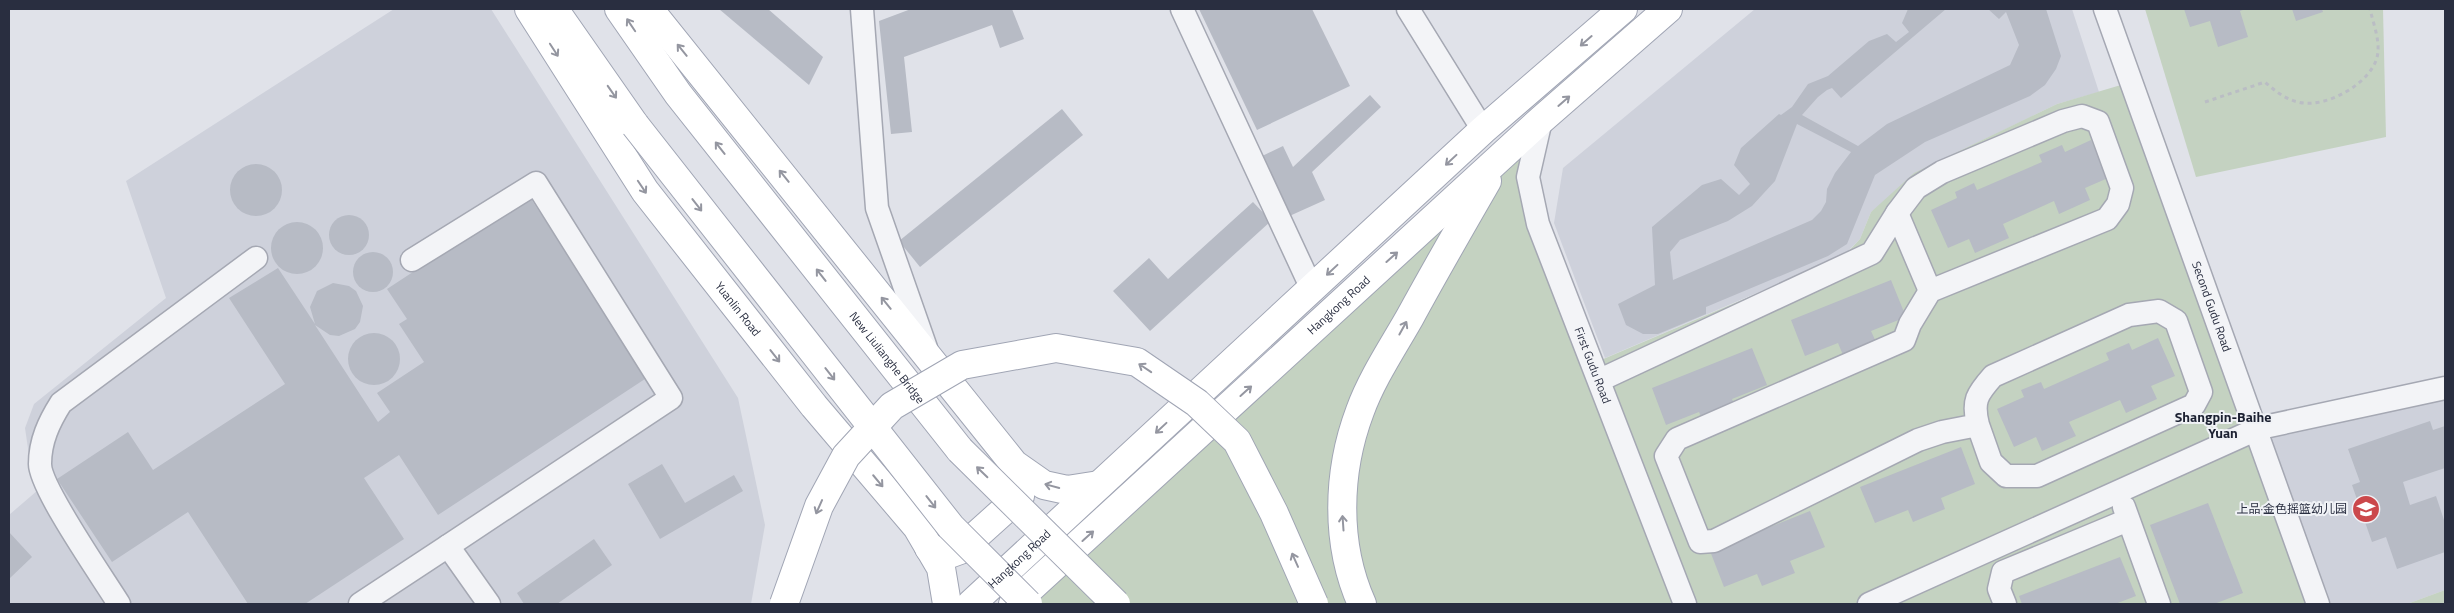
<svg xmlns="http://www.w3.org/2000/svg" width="2454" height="613" font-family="'Titillium Web','Noto Sans SC',sans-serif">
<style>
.built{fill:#ced1db}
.green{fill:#c4d2c1}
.building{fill:#b7bbc5;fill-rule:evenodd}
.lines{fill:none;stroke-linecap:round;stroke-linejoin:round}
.minor-casing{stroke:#a5a8b3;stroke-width:25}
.major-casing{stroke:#a0a5b4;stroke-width:30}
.path{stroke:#babdc4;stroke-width:3;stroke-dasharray:4 4;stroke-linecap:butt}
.minor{stroke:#f3f4f7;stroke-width:22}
.major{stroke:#fff;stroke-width:28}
.major-bridge-casing{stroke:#a0a5b4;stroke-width:30;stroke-linecap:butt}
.major-bridge{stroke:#fff;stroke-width:28}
.oneway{stroke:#9496a0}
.labels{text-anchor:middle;stroke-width:4;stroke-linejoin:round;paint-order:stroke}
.street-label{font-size:12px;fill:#292e40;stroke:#f0f2f6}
.poi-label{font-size:12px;fill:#292e40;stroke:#f0f2f6;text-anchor:end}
.neighbourhood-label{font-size:14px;font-weight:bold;fill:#1b2031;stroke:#f0f2f6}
</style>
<rect width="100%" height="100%" fill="#e0e2e9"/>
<g class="built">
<polygon points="394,9 491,9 738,398 765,525 751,604 9,604 9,515 38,490 31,469 25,428 34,404 166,298 126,181"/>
<polygon points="1755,9 2072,9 2099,92 2057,104 1962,150 1871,212 1860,239 1843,256 1605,358 1554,223 1563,168"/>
<polygon points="2445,388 2445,590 2407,604 2326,604 2255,429"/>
</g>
<g class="green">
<polygon points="2145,9 2383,9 2386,137 2196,177"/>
<polygon points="2131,82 2326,604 1013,604 1541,120 1528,177 1594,363 1843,257 1860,239 1871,212 1914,173 2057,104"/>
<polygon points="2445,590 2445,604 2407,604"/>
</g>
<g class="building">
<polygon points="719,9 768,9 823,57 809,85"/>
<polygon points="911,9 1012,9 1024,39 1000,48 992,25 904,57 912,132 891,134 879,21"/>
<polygon points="1199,9 1312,9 1350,86 1257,130"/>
<path d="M1908,9H1946L1841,98L1832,88L1827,90L1818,97L1802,115L1858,146L1887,124L2010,65L2019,45L2006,12L1999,19L1988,9H2046L2061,56L2056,69L2045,85L2030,96L1925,142L1875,175L1847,244L1828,256L1706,307V314L1658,334H1643L1626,325L1618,304L1655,285L1652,227L1702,185L1721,179L1739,195L1750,184L1734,165L1741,148L1779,114L1781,115L1792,107L1808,84L1828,76L1869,41L1887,34L1896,42L1909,32L1902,23ZM1797,124L1851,152L1835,173L1827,189L1826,202L1821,211L1812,220L1673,280L1670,252L1680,240L1728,221L1752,206L1775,181Z"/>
<polygon points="2184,9 2246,9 2240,11 2248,37 2218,47 2210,21 2190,27"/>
<polygon points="2292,9 2322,9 2323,12 2296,21"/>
<polygon points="1370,95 1381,107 1312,172 1325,200 1285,218 1258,158 1283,146 1293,167"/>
<polygon points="1062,109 1083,135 920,267 899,241"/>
<polygon points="2091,140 2108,178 2085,188 2090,200 2059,214 2054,201 2003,224 2009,238 1975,253 1969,239 1948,248 1931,210 1957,198 1955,192 1974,183 1977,190 2042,162 2039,155 2062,145 2065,152"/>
<circle cx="256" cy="190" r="26"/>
<polygon points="529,196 648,377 438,515 399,455 364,478 404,539 305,604 248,604 188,512 112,562 57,479 128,432 153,470 285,384 229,298 278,268 315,324 310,307 317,291 333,283 349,286 356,291 363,306 360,322 355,329 339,336 330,335 315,325 378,422 390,412 377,393 424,362 399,324 407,319 387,289"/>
<polygon points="1253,202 1271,221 1150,331 1113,291 1149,258 1168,279"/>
<circle cx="349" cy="235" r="20"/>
<circle cx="297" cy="248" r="26"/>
<circle cx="373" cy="272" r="20"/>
<polygon points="1891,280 1906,317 1871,331 1876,342 1843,355 1838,343 1805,356 1791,320"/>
<circle cx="374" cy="359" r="26"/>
<polygon points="2158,338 2175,376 2151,386 2157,399 2126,413 2120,400 2069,422 2076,436 2042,451 2036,437 2014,447 1997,409 2024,397 2021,390 2041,382 2044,389 2109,360 2106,353 2129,343 2132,350"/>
<polygon points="1752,348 1767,385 1732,399 1737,410 1704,423 1699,412 1666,425 1652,388"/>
<polygon points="2430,421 2433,430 2445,426 2445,468 2403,482 2410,505 2436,496 2445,523 2445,552 2397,569 2386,537 2372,542 2352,485 2360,482 2348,449"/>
<polygon points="1961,447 1975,484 1941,498 1945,509 1913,522 1908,510 1875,523 1860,487"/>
<polygon points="662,464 685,503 734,475 743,491 660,539 628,484"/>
<polygon points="2208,503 2243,593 2214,604 2180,604 2150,525"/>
<polygon points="1810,511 1825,547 1790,561 1795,573 1762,586 1757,574 1724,587 1710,551"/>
<polygon points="9,532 32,557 9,579"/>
<polygon points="594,539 612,565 557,604 524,604 517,593"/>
<polygon points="2120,557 2136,596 2115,604 2022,604 2019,596"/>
</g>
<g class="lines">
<g class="minor-casing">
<g id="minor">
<polyline points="862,9 877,208 926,348"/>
<polyline points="1182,9 1312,289"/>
<polyline points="1408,9 1483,130"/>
<path id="s1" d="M2105,9L2318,604"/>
<path id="s2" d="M1541,120L1528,177L1538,224L1685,604"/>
<polyline points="1897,213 1930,291"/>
<polyline points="412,260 536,183 671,398 448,546 489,604"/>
<path d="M1600,380L1872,253L1897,213L1916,188L1942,172L2063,121L2082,116L2098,122L2122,188L2118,204L2107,219L1930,291L1910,324L1904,340L1677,439L1666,456L1700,542L1714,541L1918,440L1942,432L1978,425L1991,462L2006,476H2037L2194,405L2201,392L2176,321L2159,311L2129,315L1993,376C1977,394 1972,401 1978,425"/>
<polyline points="2255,429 2445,388"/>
<polyline points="2124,507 2159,604"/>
<path d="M119,604C103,578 40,488 40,464C40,441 49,422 61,403L256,258"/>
<polyline points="360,604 448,546"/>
<polyline points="1869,604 2255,430"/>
<polyline points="2005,604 1999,589 2003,572 2128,520"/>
</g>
</g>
<g class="major-casing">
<g id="major">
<path id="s3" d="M529,9L645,191L814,406L917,527L941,568L947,604"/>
<polyline points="554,9 635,125"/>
<path id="s4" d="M619,9L678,94L960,450"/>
<polyline points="649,9 1014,464 1044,485 1067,490 1099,485"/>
<polyline points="929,548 949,554 960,550 1020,496 1022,481"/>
<path id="s5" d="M971,604L1483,130L1623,9"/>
<path id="s6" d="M1013,604L1541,120L1668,9"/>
<path d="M1362,604C1335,544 1337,472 1360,411C1372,378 1393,347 1410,317C1435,271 1461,226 1487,181"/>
</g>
</g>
<path class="path" d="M2205,102L2265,82C2275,91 2285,99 2298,102C2325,110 2377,81 2378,51C2379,38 2373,22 2370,9"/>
<use href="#minor" class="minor"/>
<use href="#major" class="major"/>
<g class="major-bridge-casing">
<g id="major-bridge">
<polyline points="635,125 951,527 1028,604"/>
<polyline points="960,450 1116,604"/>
<polyline points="784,604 819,506 846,456 892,406 962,365 1056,348 1137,362 1197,403 1237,441 1274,513 1314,604"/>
</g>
</g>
<use href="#major-bridge" class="major-bridge"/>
</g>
<defs><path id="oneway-shaft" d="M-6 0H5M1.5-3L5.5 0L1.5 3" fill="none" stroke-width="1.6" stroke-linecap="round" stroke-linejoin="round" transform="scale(1.25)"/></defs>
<g class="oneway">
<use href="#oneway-shaft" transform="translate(631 25) rotate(-124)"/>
<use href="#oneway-shaft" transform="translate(1586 41) rotate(139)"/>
<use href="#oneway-shaft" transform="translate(554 50) rotate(57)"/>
<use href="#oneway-shaft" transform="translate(682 50) rotate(-129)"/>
<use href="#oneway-shaft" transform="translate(612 92) rotate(55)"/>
<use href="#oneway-shaft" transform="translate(1564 101) rotate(-41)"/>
<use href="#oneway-shaft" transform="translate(720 148) rotate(-128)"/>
<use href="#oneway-shaft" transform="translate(1451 160) rotate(137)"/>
<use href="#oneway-shaft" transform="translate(784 176) rotate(-129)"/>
<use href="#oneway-shaft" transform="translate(642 187) rotate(56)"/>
<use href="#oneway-shaft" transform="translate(697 205) rotate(52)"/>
<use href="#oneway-shaft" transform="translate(1392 257) rotate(-42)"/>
<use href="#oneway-shaft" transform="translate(1332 270) rotate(137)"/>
<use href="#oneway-shaft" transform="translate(821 275) rotate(-128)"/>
<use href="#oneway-shaft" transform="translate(886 303) rotate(-129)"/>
<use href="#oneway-shaft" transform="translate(1403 328) rotate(-61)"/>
<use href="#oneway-shaft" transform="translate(775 356) rotate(52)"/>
<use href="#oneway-shaft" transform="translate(1145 368) rotate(-146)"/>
<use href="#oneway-shaft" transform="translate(830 374) rotate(52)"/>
<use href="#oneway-shaft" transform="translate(1246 391) rotate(-42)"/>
<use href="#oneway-shaft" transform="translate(1161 428) rotate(137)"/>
<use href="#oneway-shaft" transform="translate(982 472) rotate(-136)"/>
<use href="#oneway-shaft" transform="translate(878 481) rotate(50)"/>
<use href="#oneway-shaft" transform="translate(1052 486) rotate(-165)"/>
<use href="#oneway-shaft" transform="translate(931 502) rotate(52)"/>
<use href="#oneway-shaft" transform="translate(819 507) rotate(114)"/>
<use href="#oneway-shaft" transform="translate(1343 523) rotate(-94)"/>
<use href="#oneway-shaft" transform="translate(1088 536) rotate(-42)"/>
<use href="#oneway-shaft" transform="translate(1295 560) rotate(-114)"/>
</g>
<defs>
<g id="school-disc" transform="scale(1.4375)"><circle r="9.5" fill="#cb484b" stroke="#f0f2f6"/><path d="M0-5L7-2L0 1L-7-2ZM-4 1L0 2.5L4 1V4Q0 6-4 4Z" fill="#fff"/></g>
</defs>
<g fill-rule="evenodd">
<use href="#school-disc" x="2366" y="509"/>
</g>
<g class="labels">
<g class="street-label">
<text dy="4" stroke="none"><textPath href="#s6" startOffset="442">Hangkong Road</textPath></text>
<text dy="4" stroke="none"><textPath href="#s1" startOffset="316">Second Gudu Road</textPath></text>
<text dy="4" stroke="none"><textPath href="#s3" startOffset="366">Yuanlin Road</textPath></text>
<text dy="4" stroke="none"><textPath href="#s4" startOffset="440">New Liulianghe Bridge</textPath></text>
<text dy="4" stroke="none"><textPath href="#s2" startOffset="258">First Gudu Road</textPath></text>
<text dy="4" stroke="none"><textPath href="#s5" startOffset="66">Hangkong Road</textPath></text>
</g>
<g class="poi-label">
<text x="2347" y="513">上品·金色摇篮幼儿园</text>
</g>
<g class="neighbourhood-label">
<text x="2223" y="422">Shangpin-Baihe<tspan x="2223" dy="16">Yuan</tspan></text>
</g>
</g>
<rect width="2454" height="613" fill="none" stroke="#292e40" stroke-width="20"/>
</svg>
